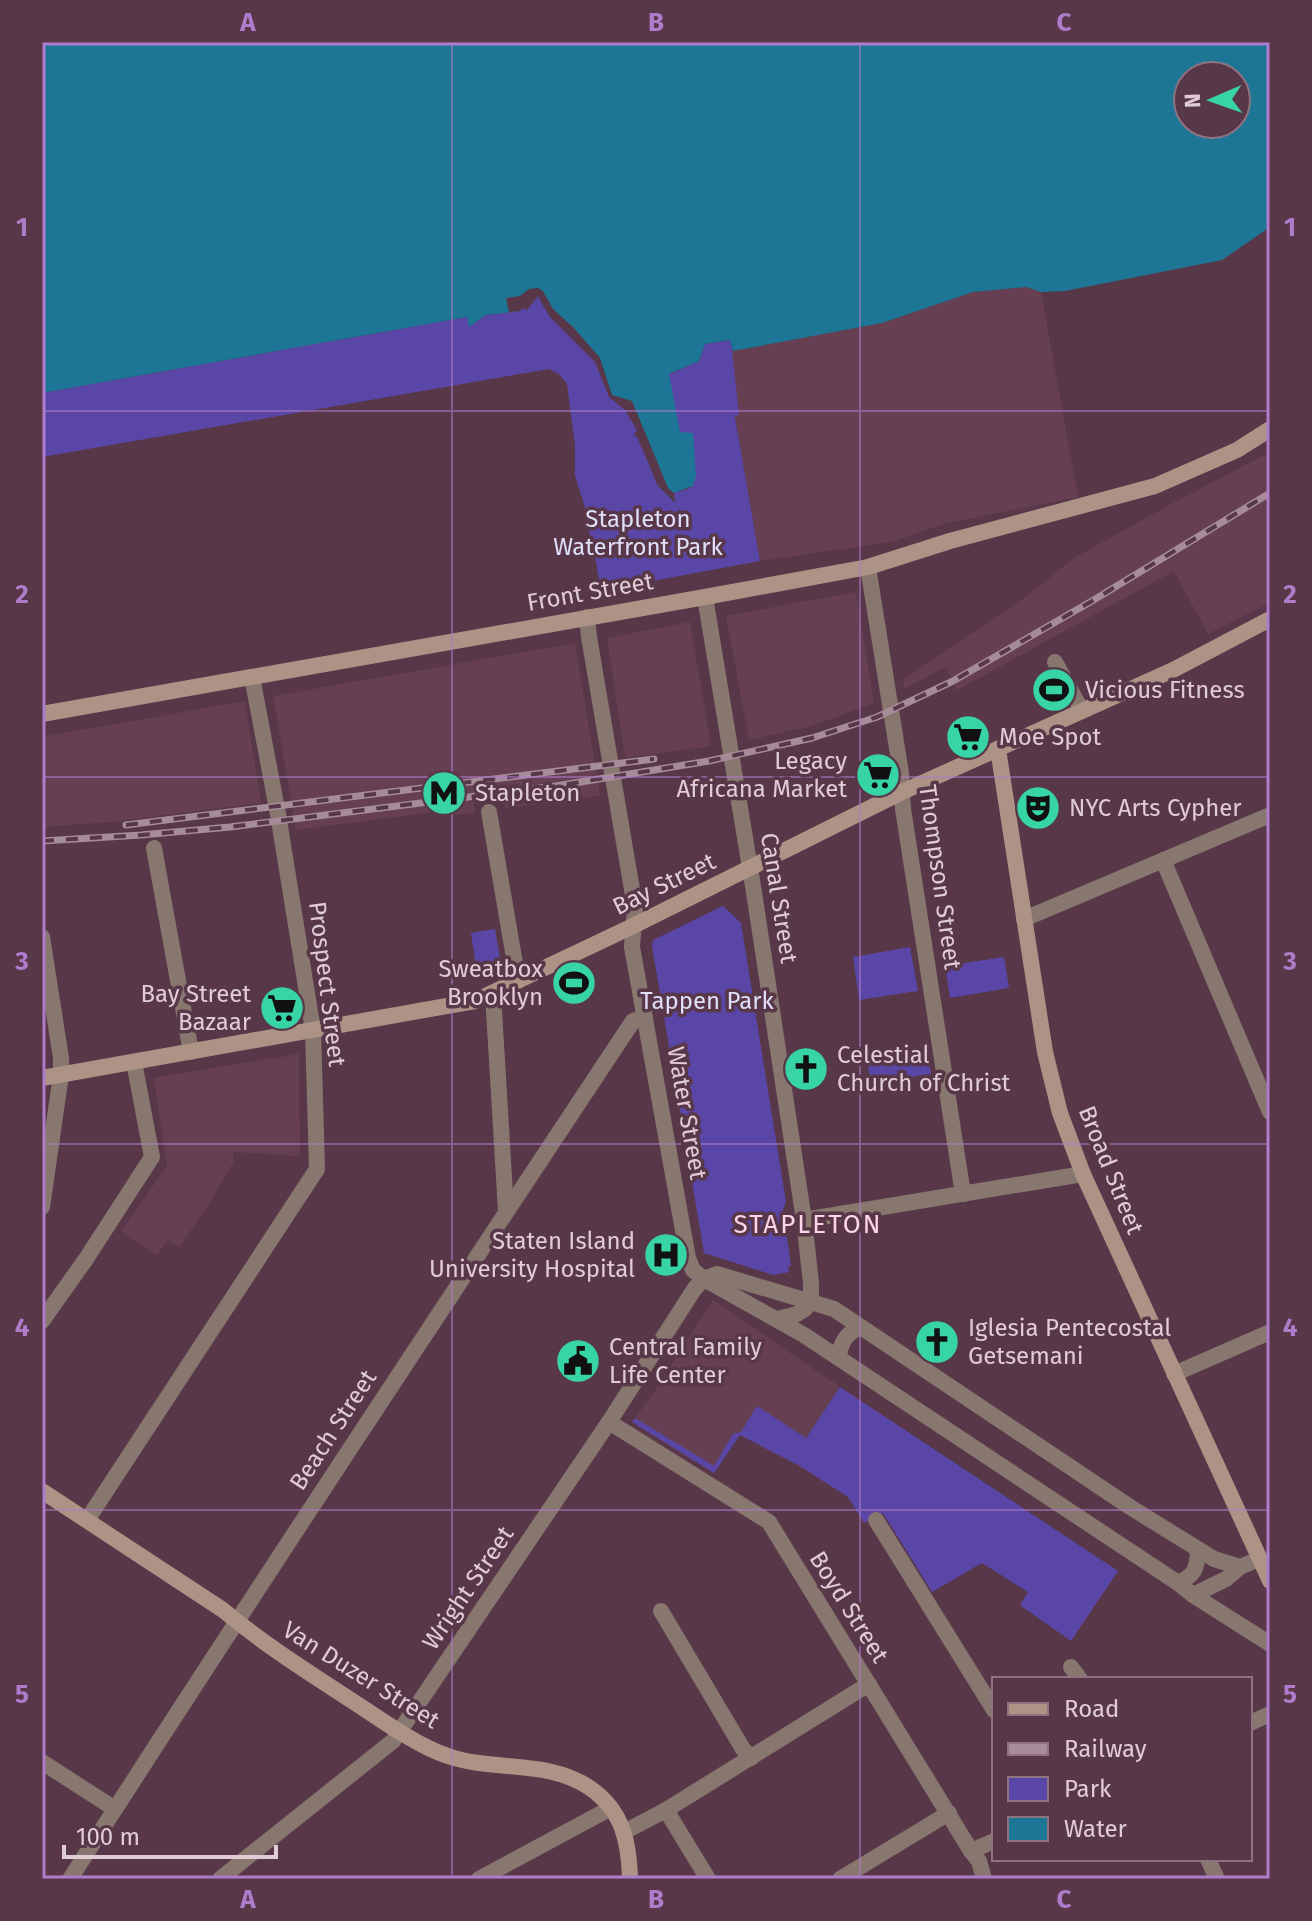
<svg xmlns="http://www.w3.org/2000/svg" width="1312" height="1921" font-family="'Fira Sans',sans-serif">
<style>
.built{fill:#663f53}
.green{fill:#5946a7}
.water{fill:#1d7696;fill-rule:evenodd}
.pier{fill:#583848}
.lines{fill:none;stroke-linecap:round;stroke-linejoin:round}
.street{stroke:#87776f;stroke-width:16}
.secondary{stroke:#ac9386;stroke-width:16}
.rail-casing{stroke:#a68c99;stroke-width:7}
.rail{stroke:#583848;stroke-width:4;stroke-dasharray:12;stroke-linecap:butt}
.grid{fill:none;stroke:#ae7cca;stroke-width:2;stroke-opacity:0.55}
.labels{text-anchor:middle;stroke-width:7;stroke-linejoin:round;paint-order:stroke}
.park-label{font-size:24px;fill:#e0dffa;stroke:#583848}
.street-label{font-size:24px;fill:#e1ccd6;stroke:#583848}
.poi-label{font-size:24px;fill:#e1ccd6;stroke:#583848;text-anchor:start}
.neighbourhood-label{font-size:26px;letter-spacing:2px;fill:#fed4e8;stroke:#583848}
.neatline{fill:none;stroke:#ae7cca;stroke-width:3}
.grid-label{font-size:26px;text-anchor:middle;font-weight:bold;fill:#ae7cca}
</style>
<rect width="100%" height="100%" fill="#583848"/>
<g class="built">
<polygon points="1026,287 1041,292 1078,497 944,524 892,542 760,561 735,418 735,416 739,415 731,351 882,323 973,292"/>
<polygon points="1270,452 1270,602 1266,605 1208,634 1174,571 957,690 946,667 904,689 903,679 1018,603 1074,558 1164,508"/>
<polygon points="856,592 874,703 812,726 749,740 726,616"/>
<polygon points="690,622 711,746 625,758 607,638"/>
<polygon points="575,643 600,795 505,809 503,799 474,802 475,813 444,816 443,811 296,830 273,696"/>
<polygon points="245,701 261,803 110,822 42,827 42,737"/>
<polygon points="299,1054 300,1156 233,1152 234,1161 206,1209 179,1247 168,1240 157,1255 121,1231 167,1166 154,1078"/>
<polygon points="713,1300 840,1387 806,1438 757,1407 714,1473 632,1422 650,1398"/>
</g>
<g class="green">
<polygon points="608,285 625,399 615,397 628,408 641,430 637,436 658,486 674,502 674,493 688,489 693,486 685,433 680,432 676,416 643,427 632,401 630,364 625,329 662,329 666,331 664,355 670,374 699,361 705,344 731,340 739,415 735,416 735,418 760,561 604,590 600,587 595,555 593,555 585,507 575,476 575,445 567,384 559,374 549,369 42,457 42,393 467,317 469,327 486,315 520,311 538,288 552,313 598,360 602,369 600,358 573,327 553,309 543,291"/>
<polygon points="723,906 741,923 786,1202 783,1209 791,1266 788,1267 789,1272 773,1275 704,1253 652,946 653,940"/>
<polygon points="495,929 501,965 477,973 471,933"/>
<polygon points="910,947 918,991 859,1000 853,957"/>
<polygon points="1004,957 1009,988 950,998 945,966"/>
<polygon points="926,1046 931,1074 871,1083 866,1056"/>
<polygon points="840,1387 1118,1571 1071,1641 1020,1605 1028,1592 982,1563 932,1592 883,1513 864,1523 848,1497 798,1465 740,1435 714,1473 632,1422 635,1418 714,1466 733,1434 741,1432 757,1406 806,1438"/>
</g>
<path class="water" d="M42,42H1270V227L1222,260L1065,291L1041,292L1026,287L973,292L882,323L733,351L730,340L705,344L699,361L669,374L680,432L693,433L696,476L693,486L674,493L675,503L659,486L641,430L612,395L598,360L552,313L538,289L520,311L486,315L469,327L467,317L42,393ZM1188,76H1236V124H1188Z"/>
<polygon class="pier" points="538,288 543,291 553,309 573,327 600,358 612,395 632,401 668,488 674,493 675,503 659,486 637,436 633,437 637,430 625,410 609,397 595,362 549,316 538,296 527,310 523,308 520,311 509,312 506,298 520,296 529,289"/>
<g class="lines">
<g class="street">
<polyline points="868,567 901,773 903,809 963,1194"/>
<polyline points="705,597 753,886 804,1220 811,1283 811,1301 805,1309 797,1314 778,1319"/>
<polyline points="587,617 589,637 635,907 632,947 688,1258 693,1270 704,1279 804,1335 1178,1583 1193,1595 1270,1644"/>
<polyline points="1055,662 1082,711"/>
<polyline points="489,812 518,981"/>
<polyline points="154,848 191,1052"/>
<polyline points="1163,860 1270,1112"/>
<polyline points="1024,919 1270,815"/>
<polyline points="42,937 61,1058 61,1075 42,1207"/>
<polyline points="493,994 506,1211"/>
<polyline points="804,1220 1083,1174"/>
<polyline points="42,1321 86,1259 152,1157 134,1062"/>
<path d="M839,1358C840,1344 846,1331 862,1328"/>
<polyline points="1174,1374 1270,1332"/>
<polyline points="609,1422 769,1522 971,1851 979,1861 984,1879"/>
<polyline points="87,1520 317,1169 313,1030 278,814 252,677"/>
<polyline points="876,1520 994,1710"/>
<path d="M1178,1583C1195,1575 1197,1569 1198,1550"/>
<polyline points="1193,1595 1226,1579 1240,1567 1259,1559"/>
<polyline points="661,1611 743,1749 751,1758"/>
<polyline points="1071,1667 1080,1679"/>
<polyline points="1250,1723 1270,1714"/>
<polyline points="42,1762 115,1809"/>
<polyline points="666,1810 708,1879"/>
<polyline points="624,1832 666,1810 869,1684"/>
<polyline points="971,1851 994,1841"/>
<polyline points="1208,1859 1217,1879"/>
<path d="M70,1879C255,1591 444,1306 633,1021L645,1017"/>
<polyline points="220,1879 393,1741 609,1422 695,1288 704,1279 717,1274 834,1309 1130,1507 1214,1559 1240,1567"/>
<polyline points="479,1879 611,1808"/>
<polyline points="840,1879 949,1813"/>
</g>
<g class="secondary">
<polyline points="42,714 705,597 868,567 950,541 1155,486 1237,450 1270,429"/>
<polyline points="998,749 1045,1052 1060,1113 1083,1174 1270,1581"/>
<polyline points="42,1078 475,1001 633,926 902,792 1173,670 1270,619"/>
<path d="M42,1491L223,1610C267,1647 316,1677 363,1708C387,1724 422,1748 448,1756C494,1772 548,1759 590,1788C623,1811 629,1842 630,1879"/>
</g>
<g class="rail-casing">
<g id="rail">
<polyline points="126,825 654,759"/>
<polyline points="42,841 141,835 230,827 556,786 709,761 812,738 877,717 953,681 1092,601 1270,493"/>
</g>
</g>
<use href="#rail" class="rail"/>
</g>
<path class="grid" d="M452,42V1879M860,42V1879M42,411H1270M42,777H1270M42,1144H1270M42,1510H1270"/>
<defs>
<g id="stadium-disc" transform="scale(2.3)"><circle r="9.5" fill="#37d4a6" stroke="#583848"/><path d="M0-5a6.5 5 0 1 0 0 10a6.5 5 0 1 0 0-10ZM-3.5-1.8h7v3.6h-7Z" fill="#111"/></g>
<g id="supermarket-disc" transform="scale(2.3)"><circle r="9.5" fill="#37d4a6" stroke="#583848"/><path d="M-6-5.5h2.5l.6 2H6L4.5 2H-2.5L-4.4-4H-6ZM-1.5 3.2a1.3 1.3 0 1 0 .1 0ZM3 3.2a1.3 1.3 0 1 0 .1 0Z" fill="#111"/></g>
<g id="metro-disc" transform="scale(2.3)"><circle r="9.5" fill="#37d4a6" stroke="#583848"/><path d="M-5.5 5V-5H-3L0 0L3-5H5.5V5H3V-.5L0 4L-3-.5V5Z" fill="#111"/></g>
<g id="theatre-disc" transform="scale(2.3)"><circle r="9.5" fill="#37d4a6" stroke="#583848"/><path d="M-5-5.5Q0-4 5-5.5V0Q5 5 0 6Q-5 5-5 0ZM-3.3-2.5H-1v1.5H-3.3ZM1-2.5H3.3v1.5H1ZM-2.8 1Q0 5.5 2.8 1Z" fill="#111"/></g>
<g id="church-disc" transform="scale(2.3)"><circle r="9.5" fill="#37d4a6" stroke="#583848"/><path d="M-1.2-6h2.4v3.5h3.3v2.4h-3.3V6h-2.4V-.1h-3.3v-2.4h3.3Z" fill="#111"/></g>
<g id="hospital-disc" transform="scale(2.3)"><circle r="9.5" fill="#37d4a6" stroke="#583848"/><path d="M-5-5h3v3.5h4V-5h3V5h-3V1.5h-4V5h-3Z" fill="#111"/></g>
<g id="civic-disc" transform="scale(2.3)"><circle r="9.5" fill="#37d4a6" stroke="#583848"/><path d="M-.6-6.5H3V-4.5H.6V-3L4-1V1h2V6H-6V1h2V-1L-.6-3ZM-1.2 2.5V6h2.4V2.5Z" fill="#111"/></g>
</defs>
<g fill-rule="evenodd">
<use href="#stadium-disc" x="1054" y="690"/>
<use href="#supermarket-disc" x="968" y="737"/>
<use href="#supermarket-disc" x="878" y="775"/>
<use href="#metro-disc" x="444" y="793"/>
<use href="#theatre-disc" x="1038" y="808"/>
<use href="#stadium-disc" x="574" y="983"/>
<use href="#supermarket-disc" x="282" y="1008"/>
<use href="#church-disc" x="806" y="1069"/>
<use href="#hospital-disc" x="666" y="1255"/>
<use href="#church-disc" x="937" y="1342"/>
<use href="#civic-disc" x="578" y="1361"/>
</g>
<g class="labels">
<g class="park-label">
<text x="638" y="527">Stapleton<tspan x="638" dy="28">Waterfront Park</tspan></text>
<text x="707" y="1009">Tappen Park</text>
</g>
<g class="street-label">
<text transform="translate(590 592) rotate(-10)" y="8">Front Street</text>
<text transform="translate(940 877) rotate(82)" y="8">Thompson Street</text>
<text transform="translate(664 884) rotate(-26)" y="8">Bay Street</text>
<text transform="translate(779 898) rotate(81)" y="8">Canal Street</text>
<text transform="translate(327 984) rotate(83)" y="8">Prospect Street</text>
<text transform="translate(687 1113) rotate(80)" y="8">Water Street</text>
<text transform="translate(1111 1170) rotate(68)" y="8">Broad Street</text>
<text transform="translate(333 1430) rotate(-57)" y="8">Beach Street</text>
<text transform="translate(468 1588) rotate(-56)" y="8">Wright Street</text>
<text transform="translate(849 1607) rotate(58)" y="8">Boyd Street</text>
<text transform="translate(361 1675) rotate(32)" y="8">Van Duzer Street</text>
</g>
<g class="poi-label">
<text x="1085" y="698">Vicious Fitness</text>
<text x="999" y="745">Moe Spot</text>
<text x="847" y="769" text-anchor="end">Legacy<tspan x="847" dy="28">Africana Market</tspan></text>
<text x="475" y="801">Stapleton</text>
<text x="1069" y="816">NYC Arts Cypher</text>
<text x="543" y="977" text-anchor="end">Sweatbox<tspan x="543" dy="28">Brooklyn</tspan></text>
<text x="251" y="1002" text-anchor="end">Bay Street<tspan x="251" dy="28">Bazaar</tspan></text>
<text x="837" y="1063">Celestial<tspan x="837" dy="28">Church of Christ</tspan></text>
<text x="635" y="1249" text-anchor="end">Staten Island<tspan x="635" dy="28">University Hospital</tspan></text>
<text x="968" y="1336">Iglesia Pentecostal<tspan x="968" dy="28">Getsemani</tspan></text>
<text x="609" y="1355">Central Family<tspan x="609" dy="28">Life Center</tspan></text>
</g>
<g class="neighbourhood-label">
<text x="808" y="1233">STAPLETON</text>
</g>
</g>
<rect width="1312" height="1921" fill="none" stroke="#583848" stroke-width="88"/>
<rect x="992" y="1677" width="260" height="184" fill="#583848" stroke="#8f7381" stroke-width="2"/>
<rect x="1008" y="1703" width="40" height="12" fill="#ac9386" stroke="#8f7381" stroke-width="2"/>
<text x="1064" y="1717" font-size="24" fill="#e1ccd6">Road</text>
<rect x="1008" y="1743" width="40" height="12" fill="#a68c99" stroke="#8f7381" stroke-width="2"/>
<text x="1064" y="1757" font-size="24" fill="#e1ccd6">Railway</text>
<rect x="1008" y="1777" width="40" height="24" fill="#5946a7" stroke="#8f7381" stroke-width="2"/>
<text x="1064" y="1797" font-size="24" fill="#e1ccd6">Park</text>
<rect x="1008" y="1817" width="40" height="24" fill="#1d7696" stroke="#8f7381" stroke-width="2"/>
<text x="1064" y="1837" font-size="24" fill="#e1ccd6">Water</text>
<g transform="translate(1212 100) rotate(268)"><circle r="38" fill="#583848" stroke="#8f7381" stroke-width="2"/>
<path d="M0-6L14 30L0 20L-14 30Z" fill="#37d4a6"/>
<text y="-12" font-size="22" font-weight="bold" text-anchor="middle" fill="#e1ccd6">N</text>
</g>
<path d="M64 1845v12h212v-12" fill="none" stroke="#e1ccd6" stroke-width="4"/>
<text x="76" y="1845" font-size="24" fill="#e1ccd6" stroke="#583848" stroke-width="6" paint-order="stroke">100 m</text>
<rect x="44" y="44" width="1224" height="1833" class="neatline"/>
<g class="grid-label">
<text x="248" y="31">A</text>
<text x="656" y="31">B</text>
<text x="1064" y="31">C</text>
<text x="22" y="236">1</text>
<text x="1290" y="236">1</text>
<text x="22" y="603">2</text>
<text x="1290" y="603">2</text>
<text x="22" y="970">3</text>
<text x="1290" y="970">3</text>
<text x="22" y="1336">4</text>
<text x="1290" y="1336">4</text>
<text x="22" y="1703">5</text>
<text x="1290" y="1703">5</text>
<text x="248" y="1908">A</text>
<text x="656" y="1908">B</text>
<text x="1064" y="1908">C</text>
</g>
</svg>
